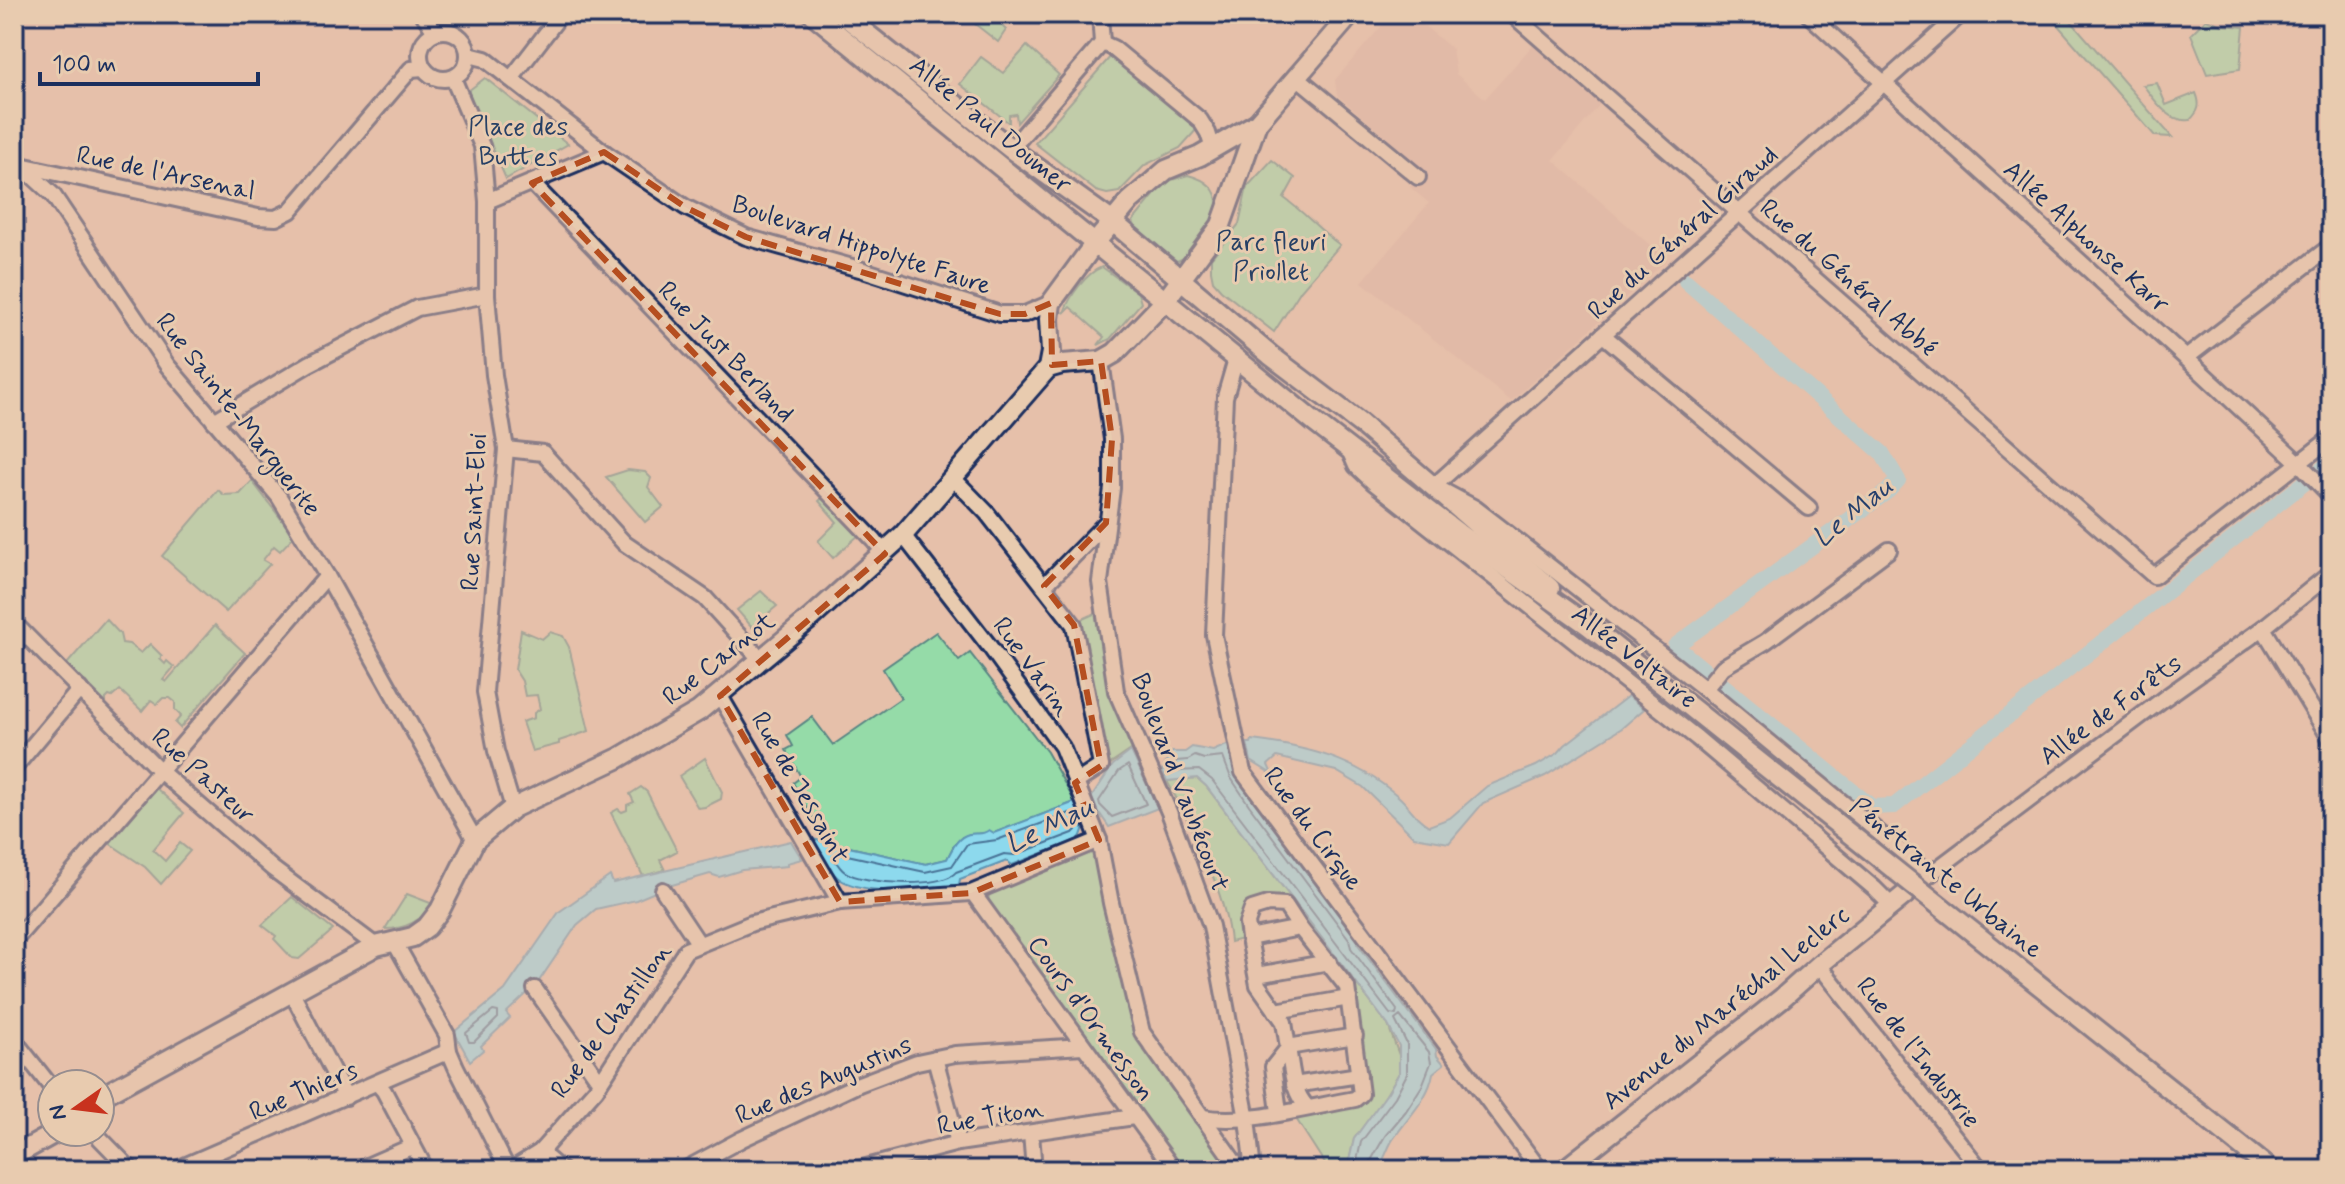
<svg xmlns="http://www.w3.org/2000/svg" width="2345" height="1184" font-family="Mynerve,sans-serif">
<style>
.built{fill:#dcb3a4}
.green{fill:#95dba8;stroke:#588583;stroke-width:2}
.water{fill:#8dd9ed;stroke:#5f95b4;stroke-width:2}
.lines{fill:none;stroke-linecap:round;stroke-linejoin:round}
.shore{stroke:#497397;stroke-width:2}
.canal{stroke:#8dd9ed;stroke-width:16}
.minor-casing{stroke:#1b2f5e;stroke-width:20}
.major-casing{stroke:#1b2f5e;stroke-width:24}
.minor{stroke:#e8cbaf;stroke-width:14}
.major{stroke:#e8cbaf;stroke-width:18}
.major-bridge-casing{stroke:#1b2f5e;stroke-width:24;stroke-linecap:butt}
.major-bridge{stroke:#e8cbaf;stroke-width:18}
.marked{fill:none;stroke:#b54e20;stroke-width:6;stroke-dasharray:16 10;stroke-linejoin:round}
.labels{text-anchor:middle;stroke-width:6;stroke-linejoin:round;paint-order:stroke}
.street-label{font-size:26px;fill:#1b2f5e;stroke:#e8cbaf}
.park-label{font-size:26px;fill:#274065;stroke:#e8cbaf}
.water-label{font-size:28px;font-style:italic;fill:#26406c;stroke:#e8cbaf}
</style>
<rect width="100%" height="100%" fill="#e6c0aa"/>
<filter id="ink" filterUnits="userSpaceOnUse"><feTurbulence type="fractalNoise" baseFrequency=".0125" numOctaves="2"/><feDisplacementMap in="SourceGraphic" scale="16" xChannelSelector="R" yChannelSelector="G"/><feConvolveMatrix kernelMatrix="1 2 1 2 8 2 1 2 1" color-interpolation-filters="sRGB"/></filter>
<g filter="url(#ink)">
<polygon class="built" points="1392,14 1410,14 1452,49 1456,74 1485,99 1533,45 1600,104 1553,160 1667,260 1511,401 1362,282 1429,203 1410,187 1424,170 1337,95 1335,80"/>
<g class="green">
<polygon points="969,14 1011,14 1002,26 1006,30 998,42 966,17"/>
<polygon points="2048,14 2065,14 2172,137 2155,136"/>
<polygon points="2206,19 2222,25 2244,27 2240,69 2207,74 2191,34"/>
<polygon points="1027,46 1059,75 1017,123 1016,114 1009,115 1009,123 960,84 981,57 1003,73"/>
<polygon points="1111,56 1197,129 1180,148 1145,165 1119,192 1107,194 1096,191 1035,143"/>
<polygon points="485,78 568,144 506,179 468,91"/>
<path d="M2157,83L2166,105L2196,93C2201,105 2199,111 2190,120C2168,123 2155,100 2143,85Z"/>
<path d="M1272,160L1295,178L1284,198C1304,212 1320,231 1340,245L1301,290L1274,332L1221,290L1213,281L1211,271V258L1239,224L1247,187Z"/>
<path d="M1188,175C1231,186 1220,219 1196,244C1190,251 1186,258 1177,261L1137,231L1133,221L1165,182Z"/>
<path d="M1102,267L1138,293L1141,303L1110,339L1098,345L1104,337L1070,307L1064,313C1069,297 1086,273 1102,267Z"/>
<polygon points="628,470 645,472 651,478 648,487 663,507 645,522 606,477"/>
<polygon points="252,481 294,536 280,551 274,546 263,560 270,564 226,612 162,556 218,490 224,495 240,494"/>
<polygon points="825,495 859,535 833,558 818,541 837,522 819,501"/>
<polygon points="761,591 777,606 752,627 737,610"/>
<polygon points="1096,613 1117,710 1134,748 1106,767 1078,621"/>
<polygon points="106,619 120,634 122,643 129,644 141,653 150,644 162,656 160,659 165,664 167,661 174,667 163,680 166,682 215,625 245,653 180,728 175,723 181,716 175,710 175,702 170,698 163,698 157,704 151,700 142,711 120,690 112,697 109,696 106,699 106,703 67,664"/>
<polygon points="521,630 542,639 550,632 563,636 569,647 589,731 559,741 559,744 532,751 522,722 534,718 534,713 540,709 537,695 525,696 522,681 515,670"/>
<polygon points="936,632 959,661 970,653 1047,752 1075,802 994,833 970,834 962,837 954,845 947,859 925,864 827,842 793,783 801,777 786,750 793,746 787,735 812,717 833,745 901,698 883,669"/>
<polygon points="705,758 722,792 721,799 705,807 698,808 679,776"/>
<path d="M1197,778L1206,786L1388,1025L1400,1058L1399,1073L1383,1100L1354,1139L1347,1170H1329L1293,1114L1366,1102L1354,1009L1286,902L1248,908L1246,938L1230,942C1226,892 1192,826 1167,781Z"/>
<polygon points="641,787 647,792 677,851 660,860 665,870 643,876 611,813 618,809 622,812 627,810 627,805 634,802 630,794"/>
<polygon points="156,788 184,813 153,850 165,861 180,843 190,851 161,884 145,867 109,843"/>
<polygon points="1096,849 1142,1032 1240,1170 1178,1170 988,905 989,893"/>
<path d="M407,894L433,904C422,920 405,929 385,929Z"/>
<polygon points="292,897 333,930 299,959 292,958 274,939 276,936 262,925"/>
</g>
<g class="water">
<path d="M1628,696L1644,709L1622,728L1545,776L1483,803L1449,843L1414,837L1363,787L1336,771L1277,757L1268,765L1272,774L1251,761L1247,743H1251L1252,740C1308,747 1353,758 1398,796C1410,806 1414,818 1429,826L1450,818L1487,786L1536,766L1558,753L1565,745Z"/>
<path d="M1229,744L1233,764L1255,801L1360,940L1357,943L1436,1049L1437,1056L1444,1064L1433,1073C1429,1098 1409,1116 1394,1138C1387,1146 1385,1165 1373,1170C1367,1172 1354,1170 1347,1170L1354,1139L1388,1092L1399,1073V1046L1388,1025L1206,786L1197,778L1167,781L1162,770L1172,752H1185L1192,747L1213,751Z"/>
<polygon points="1131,751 1158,808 1109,827 1100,814 1094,813 1089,801 1113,765"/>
<path d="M1075,802C1086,810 1086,829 1079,839L1012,865L1007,861L960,879L959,885C932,892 866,895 841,880C828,871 820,852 812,839L926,864L947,859C952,849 957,837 969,834C978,832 981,836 989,830L994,833Z"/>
<polygon points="791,841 802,859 787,863 787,866 742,870 719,877 710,874 672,885 636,900 596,909 577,925 537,984 506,1013 510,1018 481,1046 483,1050 470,1061 454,1032 505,990 559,912 610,876 613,883"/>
</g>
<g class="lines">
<g class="shore">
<polygon points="1195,756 1204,759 1223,757 1231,778 1249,805 1349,939 1351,948 1397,1010 1396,1015 1390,1014 1212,780 1199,770 1173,771 1176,761 1188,760"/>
<polygon points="1128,765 1146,804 1112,817 1100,805 1099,801 1119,771"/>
<path d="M1070,813L1075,816L1076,830L1073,833L1015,855L1004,854L956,872C943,889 863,884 845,872C840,869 836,862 833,857L838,853L925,872L952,866L967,844L997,840Z"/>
<polygon points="493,1011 498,1012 498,1018 474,1042 469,1042 466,1033"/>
<polyline points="1355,1170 1361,1142 1395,1097 1407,1074 1407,1044 1395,1020 1400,1016 1429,1052 1431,1063 1422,1086 1406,1111 1385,1136 1369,1164 1369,1170"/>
</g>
<g class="canal">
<polyline points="1687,656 1872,807 1894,806 2331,462"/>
<polyline points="1681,662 1687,656 1675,646 1888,491 1898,480 1882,453 1686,281"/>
</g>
<g class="minor-casing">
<g id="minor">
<polyline points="423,14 435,32"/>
<polyline points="1100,14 1102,43"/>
<polyline points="1512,14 2154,576 2331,438"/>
<polyline points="1808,14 2186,358 2299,463 2331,496"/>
<circle cx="444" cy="55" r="24"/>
<polyline points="469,55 485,59 604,152 685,207 746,237 863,270 1000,314 1025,314 1051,303"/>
<polyline points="1297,77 1418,177"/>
<polyline points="453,78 482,146 487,201 487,295 494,375 506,449 485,692 496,751 513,808"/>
<polyline points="511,79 561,14"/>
<polyline points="1011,149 1102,43 1113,48 1200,120 1208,133 1213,149"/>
<polyline points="14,159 53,195 167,365 279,497 327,576 475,840"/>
<polyline points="25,166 258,217 276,218 290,211 411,69 423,68"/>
<polyline points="532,183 874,540 885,554"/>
<polyline points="487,201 604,152"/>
<polyline points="1603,335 1809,508"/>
<polyline points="2186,358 2331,246"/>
<polyline points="1236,359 1225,397 1214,635 1243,772 1540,1170"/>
<polyline points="1101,361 1112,439 1112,488 1100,582 1116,691 1169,812 1211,926 1247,1119 1253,1170"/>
<polyline points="214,421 309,364 417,308 487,295"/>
<polyline points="506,449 543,453 624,543 705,598 761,660"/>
<polyline points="1349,450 1356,466 1374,483 1697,738 1874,888 1891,905"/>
<polyline points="954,479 987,513 1074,625 1101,766 1075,783"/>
<polyline points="903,535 990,647 1062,747 1099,840 1111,903 1142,1032 1240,1170"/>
<polyline points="1044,586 1106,523"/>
<polyline points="14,623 161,772 273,869 376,946"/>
<polyline points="2263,628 2331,740"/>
<polyline points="1705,689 1723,667 1765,642 1889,550"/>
<polyline points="720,696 840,902"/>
<polyline points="14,768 80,689"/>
<polyline points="1929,874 1705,689 1501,528 1475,508 1434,486 1961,14"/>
<polyline points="1925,878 2162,700 2263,628 2331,573"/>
<polyline points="663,890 699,944"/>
<polyline points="973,893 1174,1170"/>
<polyline points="1249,938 1247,923 1252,909 1268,904 1285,905 1300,928"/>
<polyline points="14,941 327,576"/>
<polyline points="394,941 447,1035 449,1051 456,1067 508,1170"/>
<polyline points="1819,965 1981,1170"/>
<polyline points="1257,975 1329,962"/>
<polyline points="535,989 600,1082"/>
<polyline points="292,993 346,1097"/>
<polyline points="1276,1011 1349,998"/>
<polyline points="14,1040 52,1088"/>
<polyline points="1288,1047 1355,1036"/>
<path d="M1288,1048C1292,1069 1292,1091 1307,1107"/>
<polyline points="935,1058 958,1143"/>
<polyline points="378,1084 384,1091 426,1170"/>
<polyline points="1294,1085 1359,1075"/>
<path d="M1202,1117C1249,1125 1308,1107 1355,1099L1361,1094L1347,987L1300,928L1249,938L1258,985L1284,1022L1288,1048L1273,1067L1279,1112"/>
<polyline points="94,1132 131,1170"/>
<polyline points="1031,1133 1034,1170"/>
<polyline points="540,1152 561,1170"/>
<polyline points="175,1170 449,1051"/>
<polyline points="358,1170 413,1146"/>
<polyline points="511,1170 540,1152 596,1089 686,950 752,923 840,902 971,893 1099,840"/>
<polyline points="684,1170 742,1139 859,1084 917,1062 955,1054 1083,1046"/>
<polyline points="855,1170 958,1143 1134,1117"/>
</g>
</g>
<g class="major-casing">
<g id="major">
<polyline points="813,14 1314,422 1458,533 1589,626"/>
<polyline points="842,14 1011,149 1113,222 1270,355 1361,424 1550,588"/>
<polyline points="1048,368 1062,364 1101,361 1115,353 1165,301 1221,225 1257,123"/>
<polyline points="100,1097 376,946 413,937 427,927 440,910 475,840 513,808 619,758 699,711 812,617 903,535 1048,368 1051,352 1049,319 1051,303 1095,243 1130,201 1166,170 1200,156 1257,123 1351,14"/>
<polyline points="14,1156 57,1132"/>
<polyline points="1564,1170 1782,998 1819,965 1918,884"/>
</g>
</g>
<use href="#minor" class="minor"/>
<use href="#major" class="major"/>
<g class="major-bridge-casing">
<polyline id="major-bridge" points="1589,626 2271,1170"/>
</g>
<use href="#major-bridge" class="major-bridge"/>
</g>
</g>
<path d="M0 0H2345V1184H0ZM604,152L685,207L746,237L1000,314H1025L1051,303L1052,365L1101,361L1112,439L1106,523L1044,586L1074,625L1101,766L1075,783L1099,840L971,893L840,902L720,696L885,554L532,183Z" fill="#e6c0aa" fill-opacity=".55" fill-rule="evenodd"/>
<path class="marked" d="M604,152L685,207L746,237L1000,314H1025L1051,303L1052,365L1101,361L1112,439L1106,523L1044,586L1074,625L1101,766L1075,783L1099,840L971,893L840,902L720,696L885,554L532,183Z"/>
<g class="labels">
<g class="street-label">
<text transform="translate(991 124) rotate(39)" y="9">Allée Paul Doumer</text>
<text transform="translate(166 172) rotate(12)" y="9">Rue de l'Arsenal</text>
<text transform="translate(1682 232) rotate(-42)" y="9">Rue du Général Giraud</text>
<text transform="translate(2087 236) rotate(42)" y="9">Allée Alphonse Karr</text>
<text transform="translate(862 244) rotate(18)" y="9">Boulevard Hippolyte Faure</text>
<text transform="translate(1849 277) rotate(41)" y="9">Rue du Général Abbé</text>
<text transform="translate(727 351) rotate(46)" y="9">Rue Just Berland</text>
<text transform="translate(239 414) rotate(52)" y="9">Rue Sainte-Marguerite</text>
<text transform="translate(473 512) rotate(-87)" y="9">Rue Saint-Eloi</text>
<text transform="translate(1635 656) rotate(38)" y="9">Allée Voltaire</text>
<text transform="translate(718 658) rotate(-38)" y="9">Rue Carnot</text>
<text transform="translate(1033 666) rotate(54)" y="9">Rue Varin</text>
<text transform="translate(2110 709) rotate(-36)" y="9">Allée de Forêts</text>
<text transform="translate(204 775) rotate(42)" y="9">Rue Pasteur</text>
<text transform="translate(1181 782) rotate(69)" y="9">Boulevard Vaubécourt</text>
<text transform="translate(801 787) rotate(60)" y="9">Rue de Jessaint</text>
<text transform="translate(1314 828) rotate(53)" y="9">Rue du Cirque</text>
<text transform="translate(1947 877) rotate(39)" y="9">Pénétrante Urbaine</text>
<text transform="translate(1725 1007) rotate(-39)" y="9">Avenue du Maréchal Leclerc</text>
<text transform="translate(1092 1018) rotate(54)" y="9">Cours d'Ormesson</text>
<text transform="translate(610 1020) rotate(-54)" y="9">Rue de Chastillon</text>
<text transform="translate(1919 1052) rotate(52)" y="9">Rue de l'Industrie</text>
<text transform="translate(823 1079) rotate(-23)" y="9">Rue des Augustins</text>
<text transform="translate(303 1090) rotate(-23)" y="9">Rue Thiers</text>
<text transform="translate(990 1116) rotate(-10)" y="9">Rue Titon</text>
</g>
<g class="park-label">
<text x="518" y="135">Place des<tspan x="518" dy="30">Buttes</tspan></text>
<text x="1271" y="250">Parc fleuri<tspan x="1271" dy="30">Priollet</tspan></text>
</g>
<g class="water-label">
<text transform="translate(1852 511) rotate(-39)" y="10">Le Mau</text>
<text transform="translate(1049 824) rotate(-26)" y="10">Le Mau</text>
</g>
</g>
<rect width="2345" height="1184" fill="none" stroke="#e8cbaf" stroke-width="48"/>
<rect x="24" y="24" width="2297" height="1136" fill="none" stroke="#1b2f5e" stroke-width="3" filter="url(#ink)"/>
<g transform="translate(76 1108) rotate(256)"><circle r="38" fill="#e8cbaf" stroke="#968d8f" stroke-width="2"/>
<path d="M0-6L14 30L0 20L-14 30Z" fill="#c8321e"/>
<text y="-12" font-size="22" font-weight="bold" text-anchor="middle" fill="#1b2f5e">N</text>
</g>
<path d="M40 72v12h218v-12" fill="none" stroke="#1b2f5e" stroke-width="4"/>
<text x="52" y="72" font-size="24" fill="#1b2f5e" stroke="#e8cbaf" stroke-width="6" paint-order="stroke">100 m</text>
</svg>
